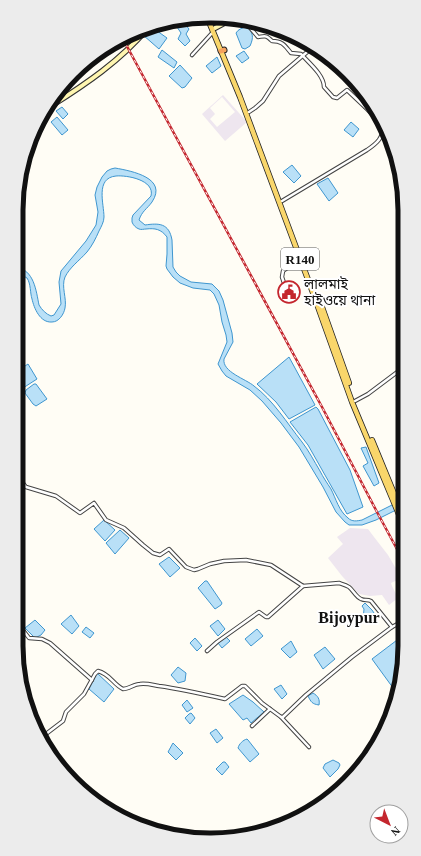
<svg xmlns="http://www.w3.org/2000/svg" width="421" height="856" font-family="'Times New Roman','Noto Sans Bengali',serif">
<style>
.industrial{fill:#eee6ef;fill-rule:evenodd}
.water{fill:#b9e0f7;stroke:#3f96cf}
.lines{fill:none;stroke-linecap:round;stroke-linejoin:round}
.street-casing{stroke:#444;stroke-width:4.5}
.secondary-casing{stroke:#333;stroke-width:6}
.primary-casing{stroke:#222;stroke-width:6}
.highway-casing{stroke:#222;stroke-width:7}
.street{stroke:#fff;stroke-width:2.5}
.secondary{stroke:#fff6b0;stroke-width:4}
.primary{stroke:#f9d66b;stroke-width:4.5}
.highway{stroke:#f5a25d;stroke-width:5}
.rail-casing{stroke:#c4262e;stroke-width:2.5}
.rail{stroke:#fff;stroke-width:1;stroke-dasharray:3;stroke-linecap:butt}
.labels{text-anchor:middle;stroke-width:4;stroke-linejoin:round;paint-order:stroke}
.shield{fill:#fff;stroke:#585858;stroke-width:1}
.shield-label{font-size:13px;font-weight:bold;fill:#111}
.poi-label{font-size:14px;fill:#111;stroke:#fff;text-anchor:start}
.quarter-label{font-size:16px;font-weight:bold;fill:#111;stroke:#fff}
.rim{fill:none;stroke:#111;stroke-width:5}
</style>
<rect width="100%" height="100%" fill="#fffdf5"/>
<g class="industrial">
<path d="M223,95L247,122L225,141L202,114ZM222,97L235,112L217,127L210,119L215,114L210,108Z"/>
<polygon points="350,528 368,529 374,537 388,555 395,567 399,570 400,577 398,580 393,582 391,583 392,586 398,598 389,605 382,595 370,596 359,594 342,576 328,558 343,544 337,537"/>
</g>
<g class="water">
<polygon points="182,23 184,23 189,29 186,34 190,41 185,46 178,39 181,33 177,27"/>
<path d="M247,26C253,33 254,37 250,46L245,49L242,48L236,33C238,29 243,28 247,26Z"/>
<polygon points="149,28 153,28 167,38 159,49 143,35"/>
<polygon points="162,50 177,62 174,68 158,57"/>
<polygon points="244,51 249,58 242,63 236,56"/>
<polygon points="217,57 221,66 212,73 206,66"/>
<polygon points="180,65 192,78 185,87 182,88 169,76"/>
<polygon points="62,107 68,114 63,119 56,111"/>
<polygon points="57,117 68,130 62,135 51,122"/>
<polygon points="351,122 359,129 353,137 344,130"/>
<polygon points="292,165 301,176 294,183 283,172"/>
<path d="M115,168C132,171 168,178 152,202C147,209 142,211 139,220L145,225C159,223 169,223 172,240L173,267L176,272L180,276L191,282L212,284L219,291L223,300L232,333L233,342L224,359C222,372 246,379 254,386C273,400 287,423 302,442C309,451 314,461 320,471C323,477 327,483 331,489C336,499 339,511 348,518C352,522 357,521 362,520L404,499V506L376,520L362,525H349L345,522L336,512L323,487L299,447L281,423L262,401L250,390L226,376L222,371L218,364L227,342L226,335L222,322L219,305L214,294L210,290L193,288L180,283L173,277L167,269L166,266L167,254V237C161,229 155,228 146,229C144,229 141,230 139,229C136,228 133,225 132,222V218L133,215L151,196C155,180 127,175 116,176C95,178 104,204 104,217C104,222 101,227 99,231C96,238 92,246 87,252C79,261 70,267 65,277C61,287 67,298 65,308C64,314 59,322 52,322C40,323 34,308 32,299C30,293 31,284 27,278C24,276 19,274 16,273V267C34,270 36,290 39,305C42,310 46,314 51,316L54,315L61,304L59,282L61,271L86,241L96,225L98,212L95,195L97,187L102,177L107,171L111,169Z"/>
<polygon points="328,178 338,193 329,201 317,184"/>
<polygon points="289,357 315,405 289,419 276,402 257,384"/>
<polygon points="28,364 37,379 23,388 16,377 16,372"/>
<polygon points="34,384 36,384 47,399 36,406 33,404 25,393 26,390"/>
<polygon points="316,407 318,409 350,470 363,507 347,514 308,445 290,422"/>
<polygon points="366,447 379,483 374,486 363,466 368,463 361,448"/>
<polygon points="104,520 115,530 105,541 94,529"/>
<polygon points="120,530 129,538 115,554 106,543"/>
<polygon points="169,557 180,568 170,577 159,564"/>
<polygon points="205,581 207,581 222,603 221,605 215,609 198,588"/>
<polygon points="365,603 372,610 378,619 371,624 367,624 363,620 364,609 362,606"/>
<polygon points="71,615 79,626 72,634 61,624"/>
<polygon points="35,620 45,630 41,635 35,638 25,628"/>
<polygon points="218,620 225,629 218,636 210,626"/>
<polygon points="86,627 94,633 90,638 82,632"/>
<polygon points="257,629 263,636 251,646 245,639"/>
<polygon points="405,634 405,646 396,692 372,659"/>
<polygon points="226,637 230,641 222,648 218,643"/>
<polygon points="195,638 202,646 197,651 190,643"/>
<polygon points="291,641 297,652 290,658 281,649"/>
<polygon points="325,647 335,659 323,669 314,655"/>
<polygon points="178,667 186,673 185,681 178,683 171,675"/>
<polygon points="97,673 114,689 104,702 89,689"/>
<polygon points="281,685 287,694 282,699 274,689"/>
<path d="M313,693C318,696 320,699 319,705C312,704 311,702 308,696Z"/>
<polygon points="243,695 253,702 264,712 251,723 247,718 243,720 229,704"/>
<polygon points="187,700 193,708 187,712 182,705"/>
<polygon points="191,713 192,714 195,718 190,724 185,718 189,714"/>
<polygon points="216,729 223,738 217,743 210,733"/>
<path d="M247,739L248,740L259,754L250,762L238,748C239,744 243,740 247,739Z"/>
<polygon points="173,743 183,753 176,760 168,752"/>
<polygon points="333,760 339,763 340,765 338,769 330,777 323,768 325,764"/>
<polygon points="223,762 225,762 229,767 222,775 216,769"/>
</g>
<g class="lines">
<g class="street-casing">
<g id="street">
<path d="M246,23L258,37C266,36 266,35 272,41C283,41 285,46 291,53L301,54C309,63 324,75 324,87L333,97L337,98L347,90L365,107L370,101"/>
<polyline points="192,55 213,32"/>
<polyline points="249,112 255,108 263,101 279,76 313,47"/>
<path d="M282,201L367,150C376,144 385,137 382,125L365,107"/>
<polyline points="285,286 282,277 283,271 300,259"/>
<polyline points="355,401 368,394 404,367"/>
<path d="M16,474L26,487L56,496L80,513L94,503L106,520L124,528L143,545L153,553L160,555L169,549L186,567L194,570L198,569L210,564L224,561L246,560L271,565L303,586L339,583C342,584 346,585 349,587C353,590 356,597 361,599C365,601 367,599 371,601L392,627"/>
<polyline points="397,499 404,496"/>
<polyline points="16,621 29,638 42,639 50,643 92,680"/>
<polyline points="207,651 217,642 259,612 266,617 268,617 303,586"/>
<polyline points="281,717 309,747"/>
<polyline points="252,726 270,709"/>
<path d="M42,737L63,721L66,712L84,694L95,674L98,671C110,674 113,684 123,689C129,689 134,684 140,684C146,683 153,685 159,686C181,689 203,694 225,699L242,686H245L262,703L281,717H283L306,695L352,657L392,627L405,620"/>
</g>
</g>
<g class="secondary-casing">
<g id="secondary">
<polyline points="215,28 230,20"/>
<path d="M51,106C86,84 120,61 147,29"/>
<polyline points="354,776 358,771"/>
</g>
</g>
<g class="primary-casing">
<g id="primary">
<polyline points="207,17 240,97 313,293 352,402 405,529"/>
<polyline points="322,307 349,383"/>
<polyline points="372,440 405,520"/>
</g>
</g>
<g class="highway-casing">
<g id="highway">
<polyline points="209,21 211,19"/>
<polyline points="221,51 224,50"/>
</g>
</g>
<use href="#street" class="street"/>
<use href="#secondary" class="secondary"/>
<use href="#primary" class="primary"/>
<use href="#highway" class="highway"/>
<g class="rail-casing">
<polyline id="rail" points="123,39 322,407 377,512 405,564"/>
</g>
<use href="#rail" class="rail"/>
</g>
<defs>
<g id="civic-ring" transform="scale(1.15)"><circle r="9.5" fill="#fff" stroke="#c4262e" stroke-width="1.5"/><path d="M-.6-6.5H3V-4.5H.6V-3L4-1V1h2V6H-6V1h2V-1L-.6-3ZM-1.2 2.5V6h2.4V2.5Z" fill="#c4262e"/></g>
</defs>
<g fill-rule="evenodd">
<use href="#civic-ring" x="289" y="292"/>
</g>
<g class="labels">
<rect class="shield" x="281" y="248" width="38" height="22" rx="3"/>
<g class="shield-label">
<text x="300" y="264">R140</text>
</g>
<g class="poi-label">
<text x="304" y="289">লালমাই<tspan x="304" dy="16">হাইওয়ে থানা</tspan></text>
</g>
<g class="quarter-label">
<text x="349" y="623">Bijoypur</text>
</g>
</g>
<path d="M0 0H421V856H0ZM210 23H211A187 187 0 0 1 398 210V646A187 187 0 0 1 211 833H210A187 187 0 0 1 23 646V210A187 187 0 0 1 210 23Z" fill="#ececec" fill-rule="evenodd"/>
<path class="rim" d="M210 23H211A187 187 0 0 1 398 210V646A187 187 0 0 1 211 833H210A187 187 0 0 1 23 646V210A187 187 0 0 1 210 23Z"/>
<g transform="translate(389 824) rotate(138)"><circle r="19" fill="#ffffff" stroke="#a0a0a0"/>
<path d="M0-3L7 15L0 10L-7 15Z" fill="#c4262e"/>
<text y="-6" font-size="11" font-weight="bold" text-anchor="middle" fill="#111111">N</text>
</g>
</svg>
